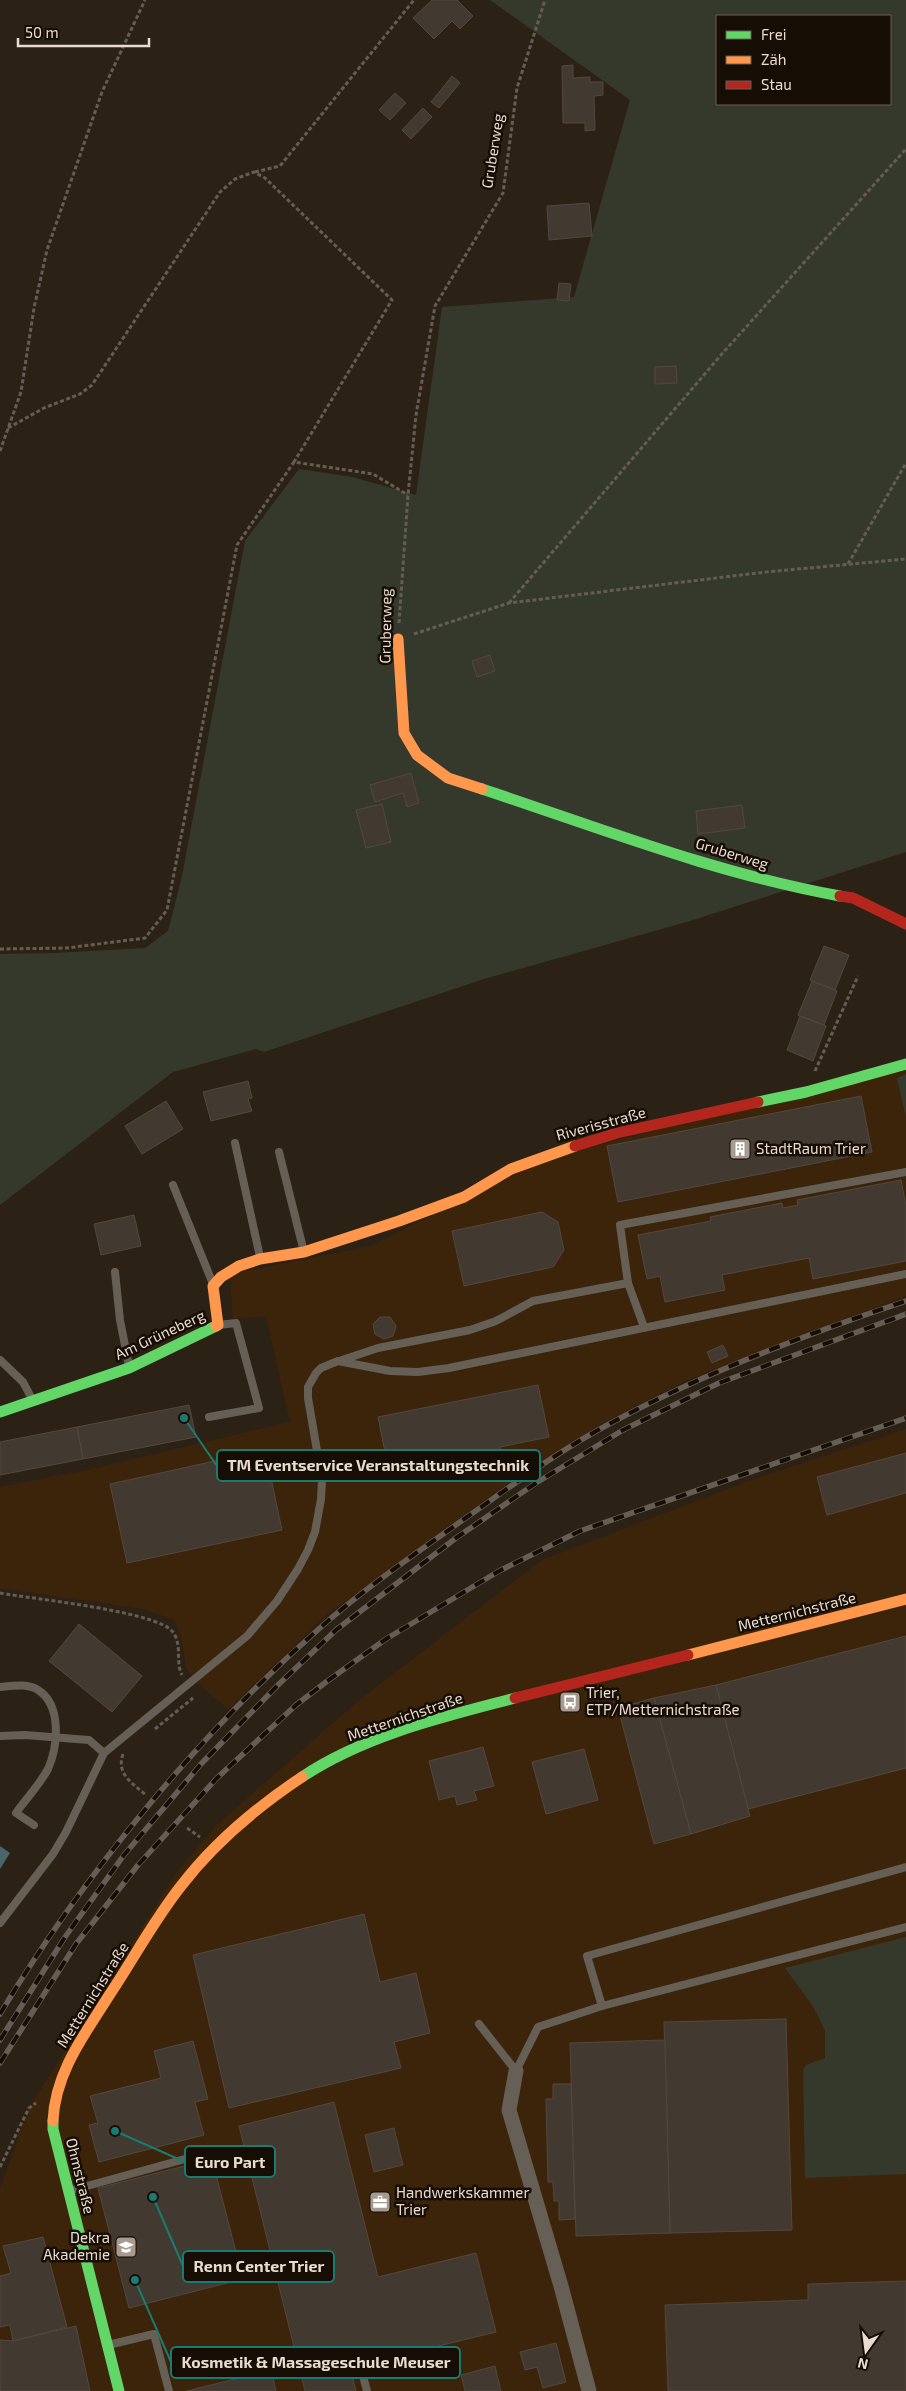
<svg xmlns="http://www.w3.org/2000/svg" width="906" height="2391" font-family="'Exo 2',sans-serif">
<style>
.built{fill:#3c240b}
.green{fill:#35392c;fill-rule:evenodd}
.water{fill:#48666b}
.building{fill:#423930;stroke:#52483f}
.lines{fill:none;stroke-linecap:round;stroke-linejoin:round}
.path{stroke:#655d55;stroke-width:3;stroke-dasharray:4 2.5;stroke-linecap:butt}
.lane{stroke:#665f55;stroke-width:8}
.street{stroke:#665f55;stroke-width:15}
.fast{stroke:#63d668;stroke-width:11}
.slow{stroke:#ff974d;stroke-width:11}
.jam{stroke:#b3261e;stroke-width:11}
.rail-casing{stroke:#665d55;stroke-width:5.5}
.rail{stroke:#160d05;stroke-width:4;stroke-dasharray:11;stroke-linecap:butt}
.labels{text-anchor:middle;stroke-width:5;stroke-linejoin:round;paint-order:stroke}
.street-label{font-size:15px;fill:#e9dbcf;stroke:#160d05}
.poi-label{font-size:15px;fill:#e9dbcf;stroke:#160d05;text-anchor:start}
.leader{fill:none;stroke:#1a7b73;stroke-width:2}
.callout-dot{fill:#1a7b73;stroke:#160d05;stroke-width:2}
.callout{fill:#160d05;stroke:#1a7b73;stroke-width:2}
.callout-label{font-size:16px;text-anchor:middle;font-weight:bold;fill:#e9dbcf}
</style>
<rect width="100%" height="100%" fill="#2c2115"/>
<g class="built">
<polygon points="906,1065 906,1296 692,1378 603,1423 519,1476 325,1616 229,1709 205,1690 186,1669 182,1640 174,1620 144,1609 0,1588 0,1487 87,1470 290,1422 266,1316 233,1319 230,1274 371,1246 540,1160"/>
<polygon points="906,1429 906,2391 0,2391 0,2189 29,2108 176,1873 218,1824 363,1697 542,1560 751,1480"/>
</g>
<g class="green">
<path d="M490,0H906V852L690,921L484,979L264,1052L256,1049L173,1072L0,1205V954L54,953L145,948L168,931L182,876L245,541L299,469L352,477L416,495L442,307L574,297L630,100ZM717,16H890V104H717Z"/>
<polygon points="906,1074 906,1117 897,1078"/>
<polygon points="906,1937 906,2174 805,2178 803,2070 806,2065 825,2058 825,2030 813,2006 785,1968"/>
</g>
<polygon class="water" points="0,1846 10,1853 0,1869"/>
<g class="building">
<polygon points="432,0 457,0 473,16 460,29 452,21 434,39 413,18"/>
<polygon points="573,65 573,78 590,77 590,82 603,82 603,95 594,96 595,130 585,131 585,123 563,123 562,66"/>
<polygon points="452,76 460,83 439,108 431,102"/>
<polygon points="395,93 406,103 390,120 379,110"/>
<polygon points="423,108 432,117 411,139 402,130"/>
<polygon points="589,203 592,236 549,240 547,206"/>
<polygon points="559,283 571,284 569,301 557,300"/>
<polygon points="676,366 677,383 655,384 655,367"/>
<polygon points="490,655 495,671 477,677 472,661"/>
<polygon points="411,773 419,803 407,807 403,793 375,802 370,785"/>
<polygon points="382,804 391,842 366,848 356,810"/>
<polygon points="742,805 745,828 698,834 696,811"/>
<polygon points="824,946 849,955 835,990 810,980"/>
<polygon points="812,981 837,991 824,1025 798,1015"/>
<polygon points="800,1016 826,1026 813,1061 787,1050"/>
<polygon points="248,1081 252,1098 248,1099 252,1111 211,1121 203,1092"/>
<polygon points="861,1096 872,1152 618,1202 607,1146"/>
<polygon points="166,1101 183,1129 142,1154 125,1126"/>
<polygon points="901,1180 906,1206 906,1261 813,1279 809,1258 722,1275 725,1290 665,1302 660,1276 647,1279 638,1235 711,1221 710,1217 782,1203 783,1208 798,1205 797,1200"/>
<polygon points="542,1212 558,1222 564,1250 553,1267 464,1286 452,1231"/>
<polygon points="134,1215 141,1246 101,1255 94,1224"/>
<polygon points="380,1317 390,1317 396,1326 393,1336 384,1339 375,1334 373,1324"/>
<polygon points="723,1345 728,1356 712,1363 707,1352"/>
<polygon points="538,1385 549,1437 500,1447 503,1461 472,1468 470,1456 389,1472 378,1417"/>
<polygon points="189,1405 196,1437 83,1459 77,1427"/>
<polygon points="77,1427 83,1459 0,1475 0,1442"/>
<polygon points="265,1450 282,1530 127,1563 110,1484"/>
<polygon points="906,1453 906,1493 827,1515 817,1477"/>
<polygon points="79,1624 142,1676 112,1712 49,1661"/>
<polygon points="906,1636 906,1768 748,1809 716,1685"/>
<polygon points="716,1685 750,1816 691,1834 654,1698"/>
<polygon points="654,1698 691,1834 654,1844 618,1708"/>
<polygon points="483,1747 494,1786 474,1791 477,1800 457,1805 455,1796 439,1800 429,1761"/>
<polygon points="584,1749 598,1800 546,1814 532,1762"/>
<polygon points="364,1914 380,1982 416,1973 430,2033 394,2042 401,2068 229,2108 193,1955"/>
<polygon points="786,2019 792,2230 670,2233 664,2022"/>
<polygon points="665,2040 670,2233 576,2236 570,2043"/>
<polygon points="193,2041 208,2099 195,2102 204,2135 99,2162 89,2125 98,2123 90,2096 161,2078 154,2051"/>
<polygon points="553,2084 571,2084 575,2219 559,2220 559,2201 554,2201 553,2182 548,2182 546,2099 553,2099"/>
<polygon points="334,2102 378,2277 476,2253 496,2332 369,2363 367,2355 348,2359 356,2391 305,2391 239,2126"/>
<polygon points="394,2128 403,2165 374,2172 365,2135"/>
<polygon points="212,2159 243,2279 129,2308 98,2188"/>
<polygon points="43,2237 67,2327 13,2341 10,2325 0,2327 0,2276 11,2273 3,2246"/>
<polygon points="906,2281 906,2391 668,2391 665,2305 808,2300 808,2284"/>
<polygon points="76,2326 90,2391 0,2391 0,2340 13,2341"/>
<polygon points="556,2343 566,2382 543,2388 537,2367 525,2370 520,2352"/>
<polygon points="495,2366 501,2391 465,2391 461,2375"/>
<polygon points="271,2370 276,2391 187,2391"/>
</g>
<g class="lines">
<g class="path">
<polyline points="255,172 280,166 414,0"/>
<polyline points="8,428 44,408 80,394 92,385 220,192 235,179 254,172 265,178 392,300 294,462"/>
<polyline points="0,451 21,392 34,308 47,250 102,92 145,0"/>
<polyline points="848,564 906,463"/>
<polyline points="509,603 721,355 906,149"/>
<polyline points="399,623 408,495 416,415 435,306 503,193 517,88 545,0"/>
<polyline points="414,634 509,603 766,572 906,559"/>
<polyline points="0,949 67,948 145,938 167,910 237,545 294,462 373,474 408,495"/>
<polyline points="815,1071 858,976"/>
<path d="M0,1593C33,1599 154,1611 172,1631C183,1644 175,1662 182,1675"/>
<polyline points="155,1729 193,1698"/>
<path d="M123,1754C116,1774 132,1783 146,1795"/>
<polyline points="187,1828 200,1837"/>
<polyline points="0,2167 29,2108 36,2103"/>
</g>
<g class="lane">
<polyline points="235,1143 260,1257"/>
<polyline points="279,1152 304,1252"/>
<polyline points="173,1185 213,1284"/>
<polyline points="115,1272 120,1320 129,1366"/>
<polyline points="644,1327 628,1283 620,1225 906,1172"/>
<polyline points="0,1360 23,1382 32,1399"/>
<polyline points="342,1360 378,1348 470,1330 496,1321 533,1301 628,1283"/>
<polyline points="209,1417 259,1408 236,1323 218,1325"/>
<path d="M0,1687C12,1686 28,1683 38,1690C62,1705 58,1746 48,1769C40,1784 26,1799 16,1813L34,1825"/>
<polyline points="0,1736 25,1735 89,1740 104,1753"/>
<polyline points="906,1867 587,1956 602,2006 906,1927"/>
<polyline points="0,1923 53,1854 66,1832 104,1753 247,1636 277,1601 298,1569 308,1550 315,1532 321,1499 322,1480 308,1398 308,1387 316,1373 321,1368 338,1361 390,1371 418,1372 449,1368 906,1274"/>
<polyline points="479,2024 516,2071 538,2027 602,2006"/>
<polyline points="69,2191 203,2154"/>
<polyline points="108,2345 154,2334 169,2391"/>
<polyline points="358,2357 367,2391"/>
</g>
<polyline class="street" points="516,2071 509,2110 561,2286 589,2391"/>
<g class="fast">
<path d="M482,789C600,828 717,874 840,896"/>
<polyline points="758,1102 806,1092 906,1064"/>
<polyline points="0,1412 129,1368 216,1326"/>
<path d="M302,1777C365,1735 443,1717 515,1698"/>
<polyline points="53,2121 53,2129 119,2391"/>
</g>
<g class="slow">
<polyline points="398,639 404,733 417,755 448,778 482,789"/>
<polyline points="216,1326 218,1325 213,1286 221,1277 239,1266 260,1259 304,1252 399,1221 464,1197 511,1169 575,1146"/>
<polyline points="688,1655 906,1599"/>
<path d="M53,2121C55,2072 85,2034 110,1994C134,1958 154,1920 181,1886C214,1843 257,1807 302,1777"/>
</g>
<g class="jam">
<polyline points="840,896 853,898 906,924"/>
<polyline points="575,1146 617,1133 758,1102"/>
<polyline points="515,1698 688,1655"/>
</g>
<g class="rail-casing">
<g id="rail">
<path d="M0,2014C84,1874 198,1735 321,1627C366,1587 418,1552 467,1517C514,1484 560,1450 611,1423C704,1373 806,1334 906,1301"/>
<polyline points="0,2040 65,1937 124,1855 201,1764 279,1684 336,1630 456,1538 536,1483 623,1430 719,1383 906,1314"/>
<polyline points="0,2063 76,1944 138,1865 217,1778 296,1705 326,1682 386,1639 499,1571 580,1531 906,1418"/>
</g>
</g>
<use href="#rail" class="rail"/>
</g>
<defs>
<g id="building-square" transform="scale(1.125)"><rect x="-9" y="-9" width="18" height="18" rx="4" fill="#a79a8e" stroke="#160d05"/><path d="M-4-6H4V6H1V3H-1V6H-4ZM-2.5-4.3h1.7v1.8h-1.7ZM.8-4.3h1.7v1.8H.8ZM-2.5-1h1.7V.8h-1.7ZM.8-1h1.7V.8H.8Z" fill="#fff"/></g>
<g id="bus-square" transform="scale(1.125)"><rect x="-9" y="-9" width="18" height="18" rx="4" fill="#a79a8e" stroke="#160d05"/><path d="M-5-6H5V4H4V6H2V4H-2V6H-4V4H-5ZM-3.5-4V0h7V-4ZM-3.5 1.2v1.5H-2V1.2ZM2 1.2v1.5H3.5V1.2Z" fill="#fff"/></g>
<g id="office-square" transform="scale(1.125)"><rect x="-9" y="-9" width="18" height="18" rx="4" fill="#a79a8e" stroke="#160d05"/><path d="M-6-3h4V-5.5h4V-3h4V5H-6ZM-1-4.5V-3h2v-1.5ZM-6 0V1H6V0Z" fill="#fff"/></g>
<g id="school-square" transform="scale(1.125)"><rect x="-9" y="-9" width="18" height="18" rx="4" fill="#a79a8e" stroke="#160d05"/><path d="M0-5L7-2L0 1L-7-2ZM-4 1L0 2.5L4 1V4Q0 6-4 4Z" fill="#fff"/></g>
</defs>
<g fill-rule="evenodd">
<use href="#building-square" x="740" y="1149"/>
<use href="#bus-square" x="570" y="1702"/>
<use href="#office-square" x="380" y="2202"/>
<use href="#school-square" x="126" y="2247"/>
</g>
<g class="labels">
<g class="street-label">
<text transform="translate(493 151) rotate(-81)" y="5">Gruberweg</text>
<text transform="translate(386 626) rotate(-89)" y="5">Gruberweg</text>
<text transform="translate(732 854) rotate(17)" y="5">Gruberweg</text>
<text transform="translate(601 1124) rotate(-15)" y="5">Riverisstraße</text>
<text transform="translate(160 1335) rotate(-25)" y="5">Am Grüneberg</text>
<text transform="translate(797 1612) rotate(-14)" y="5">Metternichstraße</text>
<text transform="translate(405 1717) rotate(-19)" y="5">Metternichstraße</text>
<text transform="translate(93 1995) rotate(-58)" y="5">Metternichstraße</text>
<text transform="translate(80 2176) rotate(76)" y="5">Ohmstraße</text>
</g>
<g class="poi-label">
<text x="756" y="1154">StadtRaum Trier</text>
<text x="586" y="1698">Trier,<tspan x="586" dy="17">ETP/Metternichstraße</tspan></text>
<text x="396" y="2198">Handwerkskammer<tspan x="396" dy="17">Trier</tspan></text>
<text x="110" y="2243" text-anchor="end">Dekra<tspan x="110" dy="17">Akademie</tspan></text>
</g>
</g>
<path class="leader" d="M184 1418L217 1466M115 2131L185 2162M153 2197L183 2266M135 2280L171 2362"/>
<g class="callout-dot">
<circle cx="184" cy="1418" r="5"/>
<circle cx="115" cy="2131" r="5"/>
<circle cx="153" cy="2197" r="5"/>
<circle cx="135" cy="2280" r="5"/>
</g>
<g class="callout">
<rect x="217" y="1450" width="323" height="31" rx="5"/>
<rect x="185" y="2146" width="90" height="31" rx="5"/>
<rect x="183" y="2251" width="151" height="31" rx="5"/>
<rect x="171" y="2347" width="289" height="31" rx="5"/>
</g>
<g class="callout-label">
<text x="378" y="1471">TM Eventservice Veranstaltungstechnik</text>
<text x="230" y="2168">Euro Part</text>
<text x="259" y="2272">Renn Center Trier</text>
<text x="316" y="2368">Kosmetik &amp; Massageschule Meuser</text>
</g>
<rect x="716" y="15" width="175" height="90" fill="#160d05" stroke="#6a5f56"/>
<rect x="726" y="31" width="25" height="8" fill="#63d668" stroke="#6a5f56"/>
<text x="761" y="40" font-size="15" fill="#e9dbcf">Frei</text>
<rect x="726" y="56" width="25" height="8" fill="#ff974d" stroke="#6a5f56"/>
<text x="761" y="65" font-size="15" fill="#e9dbcf">Zäh</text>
<rect x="726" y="81" width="25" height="8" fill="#b3261e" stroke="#6a5f56"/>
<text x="761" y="90" font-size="15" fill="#e9dbcf">Stau</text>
<g transform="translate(866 2351) rotate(194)" stroke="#160d05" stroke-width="4" paint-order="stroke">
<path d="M0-4L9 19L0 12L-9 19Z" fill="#e9dbcf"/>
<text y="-8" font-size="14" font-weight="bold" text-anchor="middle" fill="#e9dbcf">N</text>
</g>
<path d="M18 38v8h131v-8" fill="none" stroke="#e9dbcf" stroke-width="2.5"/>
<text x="25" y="38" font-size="15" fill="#e9dbcf" stroke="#160d05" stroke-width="4" paint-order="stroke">50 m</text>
</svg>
